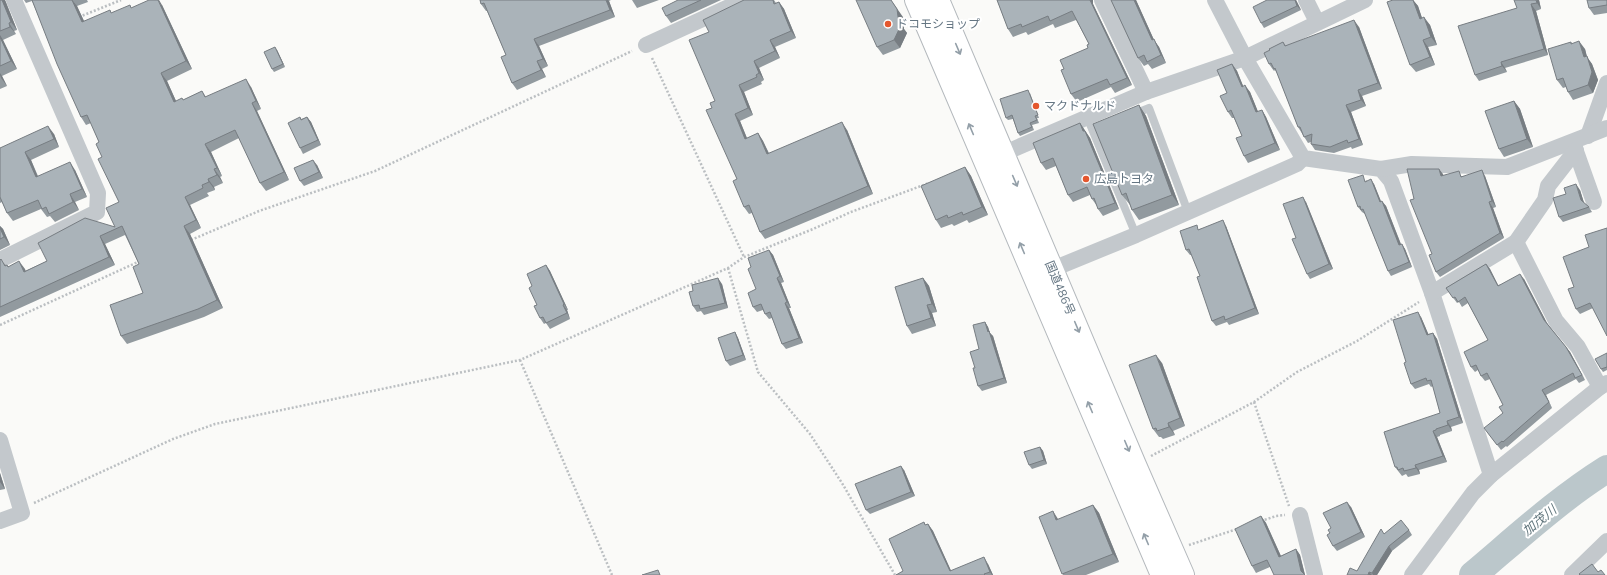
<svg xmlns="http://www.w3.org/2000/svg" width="1607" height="575" font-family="'Nunito Sans','Noto Sans JP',sans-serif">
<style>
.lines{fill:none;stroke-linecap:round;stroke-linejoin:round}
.river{stroke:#bbc7cb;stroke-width:28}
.trunk-casing{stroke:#b4b9bd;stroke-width:24}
.path{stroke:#bbbfc2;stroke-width:2.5;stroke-dasharray:2 2;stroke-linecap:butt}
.service{stroke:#c3c8cc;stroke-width:8}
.minor{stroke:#c3c8cc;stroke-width:16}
.trunk{stroke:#fff;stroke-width:22}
.wall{fill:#929a9f}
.shaded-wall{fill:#777d82}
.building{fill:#aab3b9;stroke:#777d82}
.oneway{stroke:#939fa8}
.poi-dot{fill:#e4572e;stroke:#fff;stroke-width:1.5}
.labels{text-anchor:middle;stroke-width:4;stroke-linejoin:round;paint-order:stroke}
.poi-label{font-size:12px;fill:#657683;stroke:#fff;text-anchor:start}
.street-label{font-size:12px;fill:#657683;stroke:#fff}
.water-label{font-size:13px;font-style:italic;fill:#60757c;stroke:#fff}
</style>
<rect width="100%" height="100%" fill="#fafaf8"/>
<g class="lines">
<path class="river" d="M1473,575C1517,538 1559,499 1607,469"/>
<g class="trunk-casing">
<g id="trunk">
<polyline points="916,0 1162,575"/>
<polyline points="938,0 1135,465 1183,575"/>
</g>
</g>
<g class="path">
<polyline points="79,17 121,0"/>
<polyline points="652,58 744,257"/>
<polyline points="191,240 259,211 375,171 632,51"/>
<polyline points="728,268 758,372 810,434 842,483 895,575"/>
<polyline points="0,325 140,261"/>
<polyline points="520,360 612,575"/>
<polyline points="1254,402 1289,506"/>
<polyline points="1151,456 1254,402 1297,372 1357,341 1419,302"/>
<polyline points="34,503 173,439 215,424 520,360 728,268 744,257 813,229 851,212 929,183"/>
<polyline points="1261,521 1276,516 1285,515"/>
<polyline points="1189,545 1237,529"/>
</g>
<g class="service">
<polyline points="1134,114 1149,108 1188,212"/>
<polyline points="1087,117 1136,235"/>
</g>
<g class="minor">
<polyline points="1102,0 1146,92"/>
<polyline points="1215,0 1245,58 1303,158 1381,169 1391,181 1432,293 1491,475"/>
<polyline points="1306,0 1317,22"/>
<polyline points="646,45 744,0"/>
<polyline points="1588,136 1607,83"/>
<polyline points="1573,143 1594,202"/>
<polyline points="993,158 1146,92 1245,58 1365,0"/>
<polyline points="1381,169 1412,164 1507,167 1607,128"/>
<polyline points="1516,242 1556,321 1578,347 1600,387"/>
<polyline points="0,260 97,212 98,193 14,0"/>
<polyline points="1043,273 1136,235 1297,164 1303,158"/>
<polyline points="1432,293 1516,242 1545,200 1548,186 1576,150"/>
<polyline points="0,440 22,513 0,521"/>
<polyline points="1300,515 1315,575"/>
<polyline points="1412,575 1473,493 1491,475 1600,387 1607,383"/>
<polyline points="1572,575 1607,541"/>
</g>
<use href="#trunk" class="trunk"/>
</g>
<g class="wall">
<polygon points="0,0 5,0 17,30 14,31 16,34 3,40 17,69 2,76 7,86 0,89"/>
<polygon points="24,0 87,0 88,2 77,6 84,21 112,13 132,8 162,5 192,69 167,81 176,101 183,100 202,91 206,97 251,87 261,109 257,111 289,180 266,191 260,183 239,138 211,152 222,176 220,177 223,183 214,187 215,190 207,193 209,196 190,205 201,228 190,234 223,308 204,317 127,344 121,336 143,293 139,264 125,235 105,244 115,265 0,317 0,260 6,265 7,265 8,266 25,269 25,271 47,261 115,227 119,202 102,157 99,142 91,123 86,125 81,117 32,1 26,3"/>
<polygon points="480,0 611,0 609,1 615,17 539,46 548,66 542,69 546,77 517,90 512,83 506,55 487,11 486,11 481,4"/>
<polygon points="632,0 659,0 637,8"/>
<polygon points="678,0 721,0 671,23 666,16"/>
<polygon points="744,0 774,0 776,3 779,2 784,9 796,38 775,47 780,58 759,68 764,80 761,82 762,84 744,92 753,115 740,121 747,138 758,133 763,141 769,153 847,130 873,194 765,239 760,232 752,213 749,214 744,207 737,179 712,108 715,101 709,32"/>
<polygon points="997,0 1093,0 1093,4 1132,85 1115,93 1111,87 1077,102 1071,94 1064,69 1088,48 1089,44 1076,20 1055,28 1053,24 1028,35 1026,32 1013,37 1008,29"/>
<polygon points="1111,0 1136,0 1154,40 1159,47 1166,63 1152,69 1148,64 1144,66 1138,58"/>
<polygon points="1267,0 1296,0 1301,10 1264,28 1261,23"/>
<polygon points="1393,0 1413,0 1418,6 1422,18 1430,25 1437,45 1428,47 1435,65 1416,72 1410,65"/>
<polygon points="1539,0 1541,9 1536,11 1548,55 1505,68 1507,72 1479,81 1475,75 1517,8"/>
<polygon points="1607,0 1607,13 1594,15 1589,8"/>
<polygon points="903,17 904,29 907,33 900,48 883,55 877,47"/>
<polygon points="1359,27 1382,89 1362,96 1366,106 1351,112 1363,145 1352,149 1351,147 1334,153 1315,150 1311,144 1311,142 1308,143 1298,127 1278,75 1275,70 1274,71 1269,64 1270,50 1283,42 1286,46"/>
<polygon points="1571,42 1572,44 1585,49 1587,57 1592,64 1598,80 1593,93 1573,100 1568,92 1566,87 1563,88 1557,80"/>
<polygon points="277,50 285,67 274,72 272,69"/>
<polygon points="1232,64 1237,71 1243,86 1250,92 1258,112 1262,110 1266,117 1280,150 1248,163 1244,156 1242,136 1234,118 1232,118 1228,112 1227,93"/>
<polygon points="1030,93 1039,118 1037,118 1039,123 1032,125 1034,130 1020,136 1018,133 1013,119 1008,120 1006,118"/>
<polygon points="1514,101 1520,109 1533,147 1504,157 1499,149"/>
<polygon points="1139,105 1146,116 1179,205 1139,220 1132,210 1130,205 1122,195"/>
<polygon points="307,117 311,122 321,145 303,154 300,148 301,119"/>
<polygon points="1080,123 1090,138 1119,209 1103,216 1098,209 1097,206 1092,199 1090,195 1073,202 1068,195 1056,166 1046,170 1041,163"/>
<polygon points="54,134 59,147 31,160 38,176 75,170 87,197 75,202 79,210 55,222 50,216 47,217 41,209 13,221 7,213 2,202 0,203 0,148"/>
<polygon points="317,165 323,178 304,186 300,181"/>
<polygon points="965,167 971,176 988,215 969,223 967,220 954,226 952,224 941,228 936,220"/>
<polygon points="1439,169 1443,176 1485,176 1496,207 1493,208 1504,238 1440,277 1436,272 1432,254"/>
<polygon points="1366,180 1367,181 1374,184 1381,201 1386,206 1401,244 1405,249 1412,267 1391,276 1388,271 1365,214 1362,212 1358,207"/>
<polygon points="1580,190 1584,203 1589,207 1592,212 1563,222 1559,217"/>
<polygon points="1306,202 1333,269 1310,279 1307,274 1296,238"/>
<polygon points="0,226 3,229 10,245 0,250"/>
<polygon points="1226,226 1259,314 1229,325 1227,322 1216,326 1212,321 1200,276 1192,255 1190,255 1186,250 1199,229"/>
<polygon points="1589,247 1593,308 1580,314 1576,309 1574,287"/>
<polygon points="769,250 773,255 784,282 781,283 791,308 789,308 803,343 786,349 782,344 772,318 769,319 765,314 763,310 757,312 753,307 756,289 751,267"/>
<polygon points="1486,264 1490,269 1498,285 1524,279 1547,323 1570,352 1585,380 1579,383 1576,379 1546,395 1552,408 1507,447 1506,446 1501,450 1488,433 1503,413 1503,405 1490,379 1485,381 1481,376 1478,370 1475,372 1471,367 1488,340 1468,303 1462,307 1459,302 1457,303 1446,288"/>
<polygon points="546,265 550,271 568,310 567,310 570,319 550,329 546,323 544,324 540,318 532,286"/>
<polygon points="923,278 929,286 937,312 932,313 936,326 912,334 907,326"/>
<polygon points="722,284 728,308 704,315 701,311 697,312 693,306"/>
<polygon points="1421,317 1428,334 1433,333 1437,339 1463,423 1451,427 1452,431 1440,435 1440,436 1437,437 1447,462 1419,470 1420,474 1408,477 1406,474 1402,476 1395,467 1440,413 1433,386 1431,387 1429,384 1415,389 1411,384 1406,362"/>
<polygon points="985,322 988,327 990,333 993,336 1007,383 982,391 978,386 975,368"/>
<polygon points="735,332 738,338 746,360 730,366 726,361"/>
<polygon points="1607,353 1607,370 1603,372 1601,369"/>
<polygon points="1162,363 1185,426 1173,431 1175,435 1163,439 1161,437 1159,437 1153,429"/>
<polygon points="1040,447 1043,451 1047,464 1032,469 1029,465"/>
<polygon points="904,470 915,496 870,514 866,510"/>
<polygon points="0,473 5,489 0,490"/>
<polygon points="1093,505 1099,513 1119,562 1086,575 1063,575 1058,520"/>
<polygon points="1351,507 1365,537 1337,551 1333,546 1330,533 1331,528"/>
<polygon points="1261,516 1266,523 1281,556 1296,549 1300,555 1305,575 1270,567 1256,573 1252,566"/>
<polygon points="928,524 933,531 951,571 988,564 993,575 896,575 903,571 925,525"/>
<polygon points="1409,530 1412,535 1392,551 1377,575 1347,575 1357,571 1384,534"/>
</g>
<g class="shaded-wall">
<polygon points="2,0 5,0 17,30 11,22"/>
<polygon points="72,0 77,6 88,30 82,22"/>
<polygon points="158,0 159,0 162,5 192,69 186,61"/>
<polygon points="606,0 608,0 609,1 615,17 610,10"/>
<polygon points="891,0 903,17 904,29 907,33 900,48 894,40"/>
<polygon points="1090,0 1093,0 1093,4 1132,85 1127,78"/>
<polygon points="1134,0 1136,0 1154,40 1159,47 1166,63 1161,55 1152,40"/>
<polygon points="1295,0 1296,0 1301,10 1297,6"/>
<polygon points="1413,0 1418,6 1425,27 1420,19"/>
<polygon points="1536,0 1539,0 1541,9 1537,3"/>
<polygon points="779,2 784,9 796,38 791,31"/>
<polygon points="1531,4 1536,11 1548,55 1544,49"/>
<polygon points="1424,17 1430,25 1437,45 1431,37"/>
<polygon points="1354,20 1359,27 1382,89 1378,83"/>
<polygon points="9,23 14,31 16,34 10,27"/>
<polygon points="0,35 3,40 17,69 11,61 0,37"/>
<polygon points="534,39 539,46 548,66 543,59"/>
<polygon points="770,40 775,47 780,58 775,51"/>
<polygon points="1423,40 1428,47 1435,65 1430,57"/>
<polygon points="1579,41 1585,49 1587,57 1592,64 1598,80 1593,93 1588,85 1584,57"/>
<polygon points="275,47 277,50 285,67 283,64"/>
<polygon points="537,61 542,69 546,77 541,70"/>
<polygon points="754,61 759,68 764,80 759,73"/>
<polygon points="1501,62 1505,68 1507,72 1502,66"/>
<polygon points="1232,64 1237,71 1246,93 1242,87"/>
<polygon points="0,73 2,76 7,86 1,78 0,75"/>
<polygon points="161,73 167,81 180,110 174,102"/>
<polygon points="246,79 251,87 261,109 256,101"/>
<polygon points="739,85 744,92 753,115 748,108"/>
<polygon points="1245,85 1250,92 1261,119 1256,112"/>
<polygon points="1358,90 1362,96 1366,106 1361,100"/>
<polygon points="1514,101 1520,109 1533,147 1527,139"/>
<polygon points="252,103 257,111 289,180 284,172"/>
<polygon points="1139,105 1146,116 1179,205 1172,195"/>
<polygon points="1346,105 1351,112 1363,145 1359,139"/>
<polygon points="1262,110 1266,117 1280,150 1275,143"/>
<polygon points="735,114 740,121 750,146 745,139"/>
<polygon points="307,117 311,122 321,145 318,140"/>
<polygon points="842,122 847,130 873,194 868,186"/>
<polygon points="1080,123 1090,138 1119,209 1115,203"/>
<polygon points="48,126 54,134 59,147 54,139"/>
<polygon points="758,133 763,141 772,161 767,154"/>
<polygon points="205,144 211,152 222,176 217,168"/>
<polygon points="25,152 31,160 41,185 36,177"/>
<polygon points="313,160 317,165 323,178 319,172"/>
<polygon points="70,162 75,170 87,197 82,189"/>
<polygon points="965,167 971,176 988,215 982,207"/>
<polygon points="214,169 220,177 223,183 217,175"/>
<polygon points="1439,169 1443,174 1445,182 1441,176"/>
<polygon points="1482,170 1485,176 1496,207 1492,201"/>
<polygon points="208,179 214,187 215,190 209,182"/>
<polygon points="1371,179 1374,184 1383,207 1380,202"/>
<polygon points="1576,184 1580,190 1585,206 1581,200"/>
<polygon points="70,194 75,202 79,210 73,202"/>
<polygon points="185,197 190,205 201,228 196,220"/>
<polygon points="1303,197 1306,202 1333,269 1329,264"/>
<polygon points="1382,201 1386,206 1403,250 1399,245"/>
<polygon points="1489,202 1493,208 1504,238 1500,233"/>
<polygon points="1223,220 1226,226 1259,314 1255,308"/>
<polygon points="0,226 3,229 10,245 4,237 0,228"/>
<polygon points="184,226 190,234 223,308 217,300"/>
<polygon points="100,236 105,244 115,265 109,257"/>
<polygon points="1402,244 1405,249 1412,267 1409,262"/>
<polygon points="769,250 773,255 784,282 780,276"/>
<polygon points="19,261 25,269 29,280 24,272"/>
<polygon points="1486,264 1490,269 1501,291 1498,286"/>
<polygon points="546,265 550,271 568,310 564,304"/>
<polygon points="1520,274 1524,279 1548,325 1544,320"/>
<polygon points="718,278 722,284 728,308 725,303"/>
<polygon points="777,278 781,283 791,308 787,302"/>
<polygon points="923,278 929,286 937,312 932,304"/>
<polygon points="785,303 789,308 803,343 799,338"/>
<polygon points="563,305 567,310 570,319"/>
<polygon points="927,305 932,313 936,326 931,318"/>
<polygon points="1418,312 1421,317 1431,340 1427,335"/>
<polygon points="985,322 988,327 990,333 993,336 1007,383 1004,378"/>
<polygon points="735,332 738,338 746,360 743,355"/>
<polygon points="1433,333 1437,339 1463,423 1459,417"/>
<polygon points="1566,347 1570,352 1585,380 1582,375"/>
<polygon points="1156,355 1162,363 1185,426 1180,418"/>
<polygon points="1542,390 1546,395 1552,408 1549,402"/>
<polygon points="1447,421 1451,427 1452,431 1448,425"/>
<polygon points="1168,423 1173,431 1175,435 1169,427"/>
<polygon points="1433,431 1437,437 1447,462 1443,456"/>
<polygon points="1040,447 1043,451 1047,464 1044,460"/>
<polygon points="1415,465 1419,470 1420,474 1416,468"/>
<polygon points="901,466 904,470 915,496 911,492"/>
<polygon points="0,473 5,489 0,482"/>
<polygon points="1347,502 1351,507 1365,537 1361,532"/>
<polygon points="1093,505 1099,513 1119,562 1113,554"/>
<polygon points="1053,511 1058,519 1062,528 1056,520"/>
<polygon points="1261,516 1266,523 1284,563 1279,557"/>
<polygon points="928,524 933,531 953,575 950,571"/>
<polygon points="1389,546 1392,551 1377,575 1373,575 1372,573"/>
<polygon points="1296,549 1300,555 1305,575 1301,571"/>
<polygon points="984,557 988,564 993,575 992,575 990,572"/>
<polygon points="1369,572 1372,575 1368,575"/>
</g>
<g class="building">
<polygon points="0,0 2,0 11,22 9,23 10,27 0,31"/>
<polygon points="32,0 72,0 82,22 110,10 111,13 130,5 131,8 149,0 158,0 186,61 161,73 174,102 182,98 183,100 202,91 205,97 246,79 256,101 252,103 284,172 260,183 235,130 205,144 217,168 214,169 217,175 208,179 209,182 202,185 203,188 185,197 196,220 184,226 217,300 198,309 121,336 110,305 143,293 133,267 139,264 122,226 100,236 109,257 0,307 0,260 1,259 5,266 7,265 8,267 19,261 24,272 47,261 38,243 85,218 115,227 106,208 119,202 98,159 102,157 96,144 99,142 87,115 81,117 57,64"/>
<polygon points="480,0 606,0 610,10 534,39 543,59 537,61 541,70 512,83 501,57 506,55 484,3 481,4"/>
<polygon points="678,0 701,0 666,16 662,8"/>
<polygon points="744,0 773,0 774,4 779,2 791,31 770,40 775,51 754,61 759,73 756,75 757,77 739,85 748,108 735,114 745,139 758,133 767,154 842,122 868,186 760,232 749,205 744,207 733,181 737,179 706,110 712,108 710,103 715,101 689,40 709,32 703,20"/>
<polygon points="856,0 891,0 897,9 899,24 901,25 894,40 877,47"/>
<polygon points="997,0 1090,0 1127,78 1110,85 1107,79 1071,94 1061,70 1064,69 1060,60 1088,48 1087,45 1089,44 1072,11 1050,21 1048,16 1022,27 1021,24 1008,29"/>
<polygon points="1111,0 1134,0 1152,40 1154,39 1161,55 1147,62 1144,55 1138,58"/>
<polygon points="1267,0 1295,0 1297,6 1261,23 1253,7"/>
<polygon points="1393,0 1413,0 1420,19 1424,17 1431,37 1423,40 1430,57 1410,65 1387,2"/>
<polygon points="1514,0 1536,0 1537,3 1531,4 1544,49 1501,62 1502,66 1475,75 1458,26 1517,8"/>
<polygon points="1587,0 1607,0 1607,5 1589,8"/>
<polygon points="1354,20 1378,83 1358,90 1361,100 1346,105 1359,139 1348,143 1347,140 1330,147 1311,144 1312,134 1304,137 1300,127 1298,127 1275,68 1274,69 1271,63 1269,64 1264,53 1270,50 1269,49 1283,42 1285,46"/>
<polygon points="0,37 11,61 0,66"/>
<polygon points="1579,41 1584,57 1587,56 1592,72 1588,85 1568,92 1563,78 1557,80 1548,49 1571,42 1571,44"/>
<polygon points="275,47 283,64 272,69 264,52"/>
<polygon points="1232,64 1242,87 1245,85 1256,112 1262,110 1275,143 1244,156 1236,138 1242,136 1231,110 1228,112 1220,96 1227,93 1217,70"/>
<polygon points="1028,90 1038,115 1035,116 1037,120 1030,123 1032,127 1018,133 1012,115 1006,118 1000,99"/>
<polygon points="1514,101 1527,139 1499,149 1485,111"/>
<polygon points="1139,105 1172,195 1132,210 1126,193 1122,195 1093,124"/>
<polygon points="300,117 301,120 307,117 318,140 300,148 288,123"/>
<polygon points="1080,123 1083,131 1085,131 1115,203 1098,209 1094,198 1092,199 1087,187 1068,195 1053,158 1041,163 1033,143"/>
<polygon points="48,126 54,139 25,152 36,177 70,162 82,189 70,194 73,202 49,214 46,207 42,209 38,200 7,213 0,197 0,148"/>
<polygon points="313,160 319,172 300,181 294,168"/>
<polygon points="965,167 982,207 963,215 962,212 948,218 947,215 936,220 921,186"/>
<polygon points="1407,169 1439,169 1441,176 1459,171 1461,177 1482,170 1492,201 1489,202 1500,233 1436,272 1429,255 1432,254 1410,200 1414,199"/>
<polygon points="1363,175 1365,182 1371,179 1380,202 1382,201 1399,245 1402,244 1409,262 1388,271 1363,209 1361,210 1360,206 1358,207 1348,180"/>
<polygon points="1576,184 1581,200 1589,207 1559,217 1553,198 1566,194 1564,188"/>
<polygon points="1303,197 1329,264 1307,274 1292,239 1296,238 1283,204"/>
<polygon points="1223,220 1255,308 1225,320 1224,316 1212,321 1197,277 1200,276 1189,249 1186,250 1180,231 1197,225 1198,230"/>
<polygon points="0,228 4,237 0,239"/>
<polygon points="1607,228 1607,336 1590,303 1576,309 1568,289 1574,287 1563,257 1589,247 1585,235"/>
<polygon points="769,250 780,276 777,278 787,302 785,303 799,338 782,344 770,312 765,314 761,304 753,307 748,293 756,289 748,269 751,267 748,258"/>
<polygon points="1486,264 1498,286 1520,274 1544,320 1566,347 1582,375 1575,378 1573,373 1542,390 1549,402 1503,442 1502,441 1497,445 1484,428 1503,413 1499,407 1503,405 1487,373 1481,376 1476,365 1471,367 1464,352 1488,340 1465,297 1458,302 1455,297 1453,298 1446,288"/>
<polygon points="546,265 564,304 563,305 567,313 546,323 543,317 540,318 534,306 537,305 529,288 532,286 527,274"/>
<polygon points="718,278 725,303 700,309 699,305 693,306 689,292 693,291 692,285"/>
<polygon points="923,278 932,304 927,305 931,318 907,326 895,287"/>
<polygon points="1418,312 1427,335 1433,333 1459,417 1447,421 1448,425 1436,429 1436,430 1433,431 1443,456 1415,465 1416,468 1404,471 1403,468 1398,470 1397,467 1395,467 1384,432 1440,413 1431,380 1427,381 1426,378 1411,384 1404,363 1406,362 1393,320"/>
<polygon points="985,322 988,332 989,331 1004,378 978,386 973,368 975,368 970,352 979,349 973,325"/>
<polygon points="735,332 743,355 726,361 718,338"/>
<polygon points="1607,353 1607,367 1601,369 1595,359"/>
<polygon points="1156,355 1180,418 1168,423 1169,427 1157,431 1156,428 1153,429 1129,365"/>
<polygon points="1040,447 1044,460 1029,465 1024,452"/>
<polygon points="901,466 911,492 866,510 855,484"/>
<polygon points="1347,502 1361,532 1333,546 1327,535 1330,533 1328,530 1331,528 1323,513"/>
<polygon points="1093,505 1113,554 1062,574 1039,517 1053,511 1056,520"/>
<polygon points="1261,516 1279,557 1296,549 1301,571 1305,575 1274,575 1267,560 1252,566 1235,529"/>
<polygon points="1401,520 1409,530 1389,546 1372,573 1369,572 1368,575 1347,575 1350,568 1357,571 1381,529 1384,534"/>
<polygon points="924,522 925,525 928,524 950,571 984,557 990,572 984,574 985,575 896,575 903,571 889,539"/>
<polygon points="1592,564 1598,572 1601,570 1605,575 1580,575 1579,574"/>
<polygon points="658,570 660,575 642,575"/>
</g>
<defs><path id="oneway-shaft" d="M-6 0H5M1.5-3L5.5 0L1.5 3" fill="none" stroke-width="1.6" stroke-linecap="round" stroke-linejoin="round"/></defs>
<g class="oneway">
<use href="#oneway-shaft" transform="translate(958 49) rotate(67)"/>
<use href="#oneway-shaft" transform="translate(971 129) rotate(-113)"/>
<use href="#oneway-shaft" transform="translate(1015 181) rotate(67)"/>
<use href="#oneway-shaft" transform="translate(1022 248) rotate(-113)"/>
<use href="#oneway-shaft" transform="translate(1077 327) rotate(67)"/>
<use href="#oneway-shaft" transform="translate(1090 407) rotate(-113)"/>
<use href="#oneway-shaft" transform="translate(1127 446) rotate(67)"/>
<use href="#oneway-shaft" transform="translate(1146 539) rotate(-113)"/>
</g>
<g class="poi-dot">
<circle cx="888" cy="24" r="4"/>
<circle cx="1036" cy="106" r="4"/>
<circle cx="1086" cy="179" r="4"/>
</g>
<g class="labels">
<g class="poi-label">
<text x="896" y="28">ドコモショップ</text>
<text x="1044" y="110">マクドナルド</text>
<text x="1094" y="183">広島トヨタ</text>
</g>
<g class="street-label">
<text transform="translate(1060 288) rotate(67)" y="4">国道486号</text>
</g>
<g class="water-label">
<text transform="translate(1539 520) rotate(-39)" y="5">加茂川</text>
</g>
</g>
</svg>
